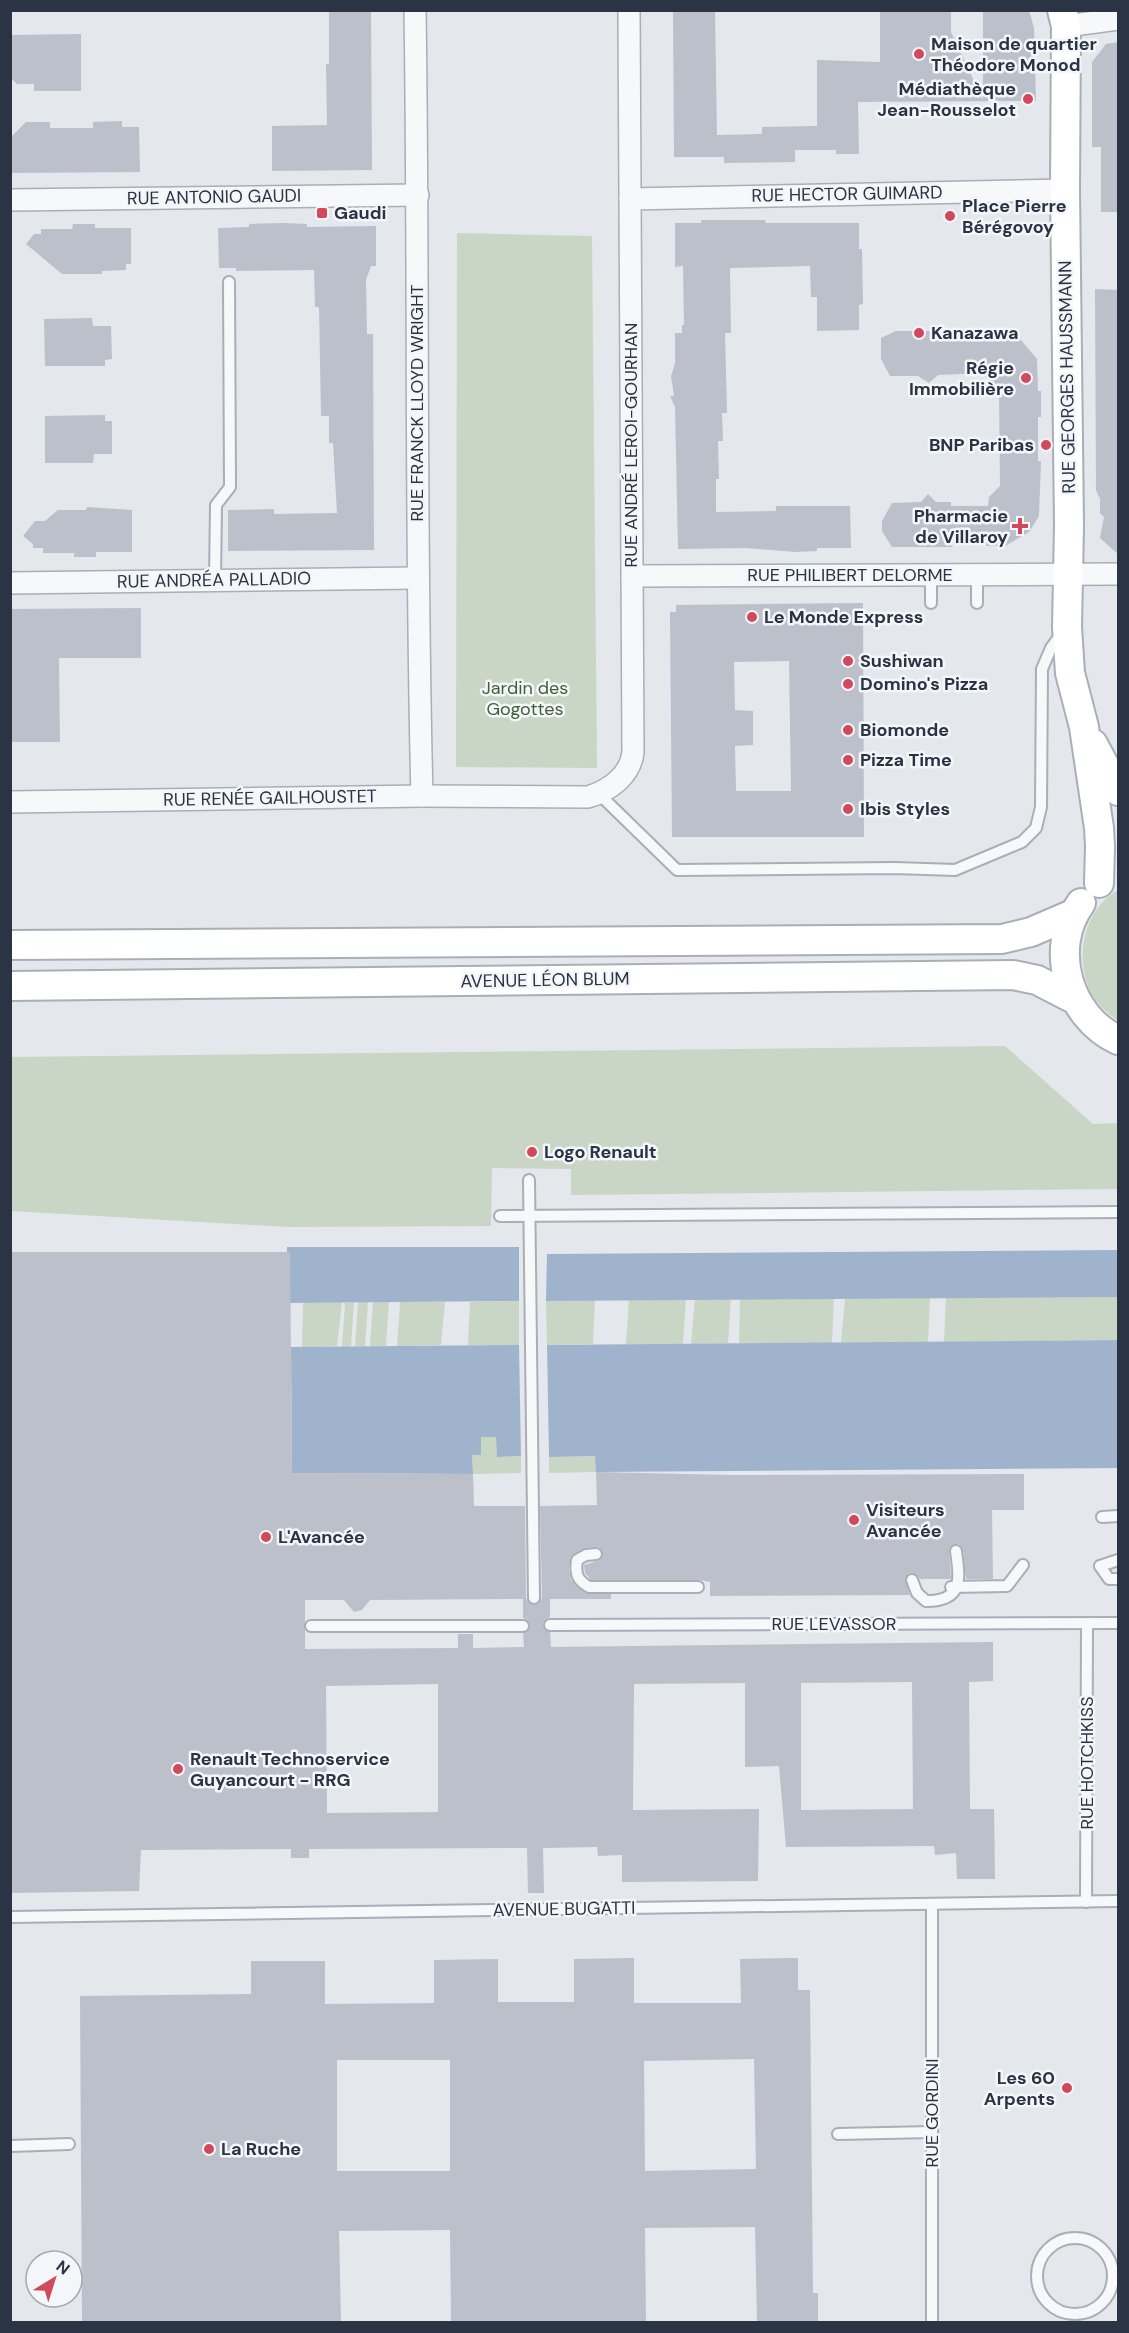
<svg xmlns="http://www.w3.org/2000/svg" width="1129" height="2333" font-family="'DM Sans',sans-serif">
<style>
.green{fill:#c9d6c5}
.water{fill:#9fb4cc}
.building{fill:#bbc0ca;fill-rule:evenodd}
.lines{fill:none;stroke-linecap:round;stroke-linejoin:round}
.lane-casing{stroke:#a9aeb7;stroke-width:14}
.street-casing{stroke:#a9aeb7;stroke-width:24}
.secondary-casing{stroke:#a9aeb7;stroke-width:32}
.lane{stroke:#f7f8fa;stroke-width:10}
.street{stroke:#f7f8fa;stroke-width:21}
.secondary{stroke:#fff;stroke-width:28}
.poi-dot{fill:#d1495b;stroke:#f4f6f9;stroke-width:2}
.labels{text-anchor:middle;stroke-width:5;stroke-linejoin:round;paint-order:stroke}
.poi-label{font-size:18px;font-weight:bold;fill:#2b3445;stroke:#f4f6f9;text-anchor:start}
.street-label{font-size:18px;fill:#2b3445;stroke:#f4f6f9}
.park-label{font-size:18px;fill:#3f6138;stroke:#f4f6f9}
</style>
<rect width="100%" height="100%" fill="#e4e7ec"/>
<g class="green">
<polygon points="457,233 592,236 597,768 456,767"/>
<path d="M1118,890V1021C1106,1012 1093,1001 1088,986C1075,952 1086,908 1118,890Z"/>
<polygon points="1005,1046 1093,1124 1118,1123 1118,1189 571,1195 571,1169 492,1168 491,1226 288,1227 11,1211 11,1057"/>
<polygon points="1118,1297 1118,1340 944,1342 946,1298"/>
<polygon points="834,1298 832,1343 739,1343 740,1299"/>
<polygon points="930,1298 928,1342 841,1342 845,1299"/>
<polygon points="686,1299 683,1344 626,1344 629,1300"/>
<polygon points="695,1299 731,1299 728,1343 691,1344"/>
<polygon points="595,1300 593,1344 547,1345 546,1301"/>
<polygon points="519,1301 519,1345 468,1345 470,1302"/>
<polygon points="342,1302 337,1346 302,1347 303,1303"/>
<polygon points="358,1302 368,1302 365,1346 355,1346"/>
<polygon points="373,1302 389,1302 386,1346 370,1346"/>
<polygon points="400,1302 445,1302 441,1345 397,1346"/>
<polygon points="345,1303 354,1303 351,1346 342,1347"/>
<polygon points="497,1436 497,1457 521,1456 521,1473 473,1474 472,1455 480,1437"/>
<polygon points="596,1456 596,1472 549,1473 549,1457"/>
</g>
<g class="water">
<polygon points="287,1247 519,1247 519,1301 290,1303 290,1252 287,1252"/>
<polygon points="1118,1250 1118,1297 546,1301 547,1254"/>
<polygon points="1118,1340 1118,1468 596,1472 595,1456 549,1457 547,1345"/>
<polygon points="519,1345 521,1456 497,1457 496,1437 481,1437 481,1455 472,1455 473,1474 292,1473 291,1347"/>
</g>
<g class="building">
<polygon points="329,10 371,10 372,170 272,171 272,126 327,125 326,64 329,64"/>
<polygon points="673,10 715,10 717,135 762,134 762,127 817,126 817,60 880,62 880,10 951,10 951,32 983,100 983,10 1029,10 1034,28 1036,101 858,102 859,154 836,154 836,150 795,150 795,162 724,163 724,157 674,157"/>
<polygon points="81,34 81,91 34,91 34,84 17,84 10,77 10,35"/>
<polygon points="1119,42 1119,212 1101,212 1101,147 1092,147 1092,62 1106,44"/>
<polygon points="122,121 122,127 139,127 140,172 12,173 10,138 26,122 50,122 50,128 93,128 93,122"/>
<polygon points="701,220 765,220 766,223 859,223 859,249 862,249 863,304 859,305 859,330 817,331 817,297 811,297 810,266 730,268 731,333 725,333 727,413 722,413 723,441 718,441 719,479 716,479 716,512 776,511 776,506 850,506 851,548 817,548 817,551 795,552 745,548 678,549 675,407 670,396 674,396 671,376 675,363 675,333 682,333 682,325 684,325 683,266 675,267 675,223 701,223"/>
<polygon points="284,223 307,224 307,227 376,226 376,266 371,266 366,280 367,334 373,334 374,550 228,551 228,510 274,509 274,514 337,513 333,443 329,443 329,416 321,416 319,307 315,307 314,270 236,271 236,268 219,268 218,228 249,227 249,224"/>
<polygon points="73,224 95,224 95,228 131,228 131,264 126,264 126,270 102,271 102,274 62,274 26,244 34,234 41,234 41,229 72,229"/>
<polygon points="1095,289 1119,290 1119,555 1100,538 1104,517 1100,513 1100,499 1096,490"/>
<polygon points="92,318 93,326 111,326 112,359 105,360 105,366 45,366 44,319"/>
<polygon points="984,330 1003,330 1003,334 1020,339 1037,359 1038,391 1041,391 1041,417 1038,417 1038,461 1041,461 1039,516 1029,532 1005,546 986,546 986,542 951,542 952,547 892,547 882,531 882,521 892,503 921,502 928,494 936,502 951,502 951,506 988,506 989,497 1000,486 999,391 982,373 938,375 929,383 918,376 890,376 881,359 881,338 896,331 949,331 949,336 984,337"/>
<polygon points="105,415 105,421 112,421 112,454 94,454 93,463 45,463 45,416"/>
<polygon points="87,507 132,510 132,552 96,552 96,557 74,557 74,553 43,553 43,548 33,548 33,544 23,536 35,521 45,521 58,510 86,510"/>
<path d="M863,603L864,837H672L670,612H676V605ZM789,661L791,791H736L735,746L753,745V711L735,710L734,662Z"/>
<polygon points="141,608 141,658 59,658 60,742 10,742 11,609"/>
<path d="M10,1252H290L292,1473L473,1474L474,1506H525L526,1598L528,1602L534,1605L538,1604L542,1598L540,1506L597,1505L596,1472L730,1475L1024,1474V1510H992L993,1579H966L963,1549L959,1544H956L949,1549L951,1579H920L916,1574L909,1573L905,1579L910,1595L710,1596V1582L699,1580H591L585,1573L584,1565L600,1560L603,1553L599,1547L585,1548L571,1556L569,1569L571,1580L585,1593L611,1594V1599H550V1617L546,1619L543,1624L544,1629L550,1632L551,1647L993,1642V1681L969,1682L970,1809H994L995,1879H957L956,1853L935,1855L934,1846L786,1847L779,1766L745,1767V1683L634,1684L633,1810L759,1809L758,1881L622,1882V1855L598,1856L597,1847L543,1848L544,1893H528L527,1848L309,1849V1858H291V1849L141,1850L139,1891L10,1893ZM523,1599V1618L527,1620L530,1625L529,1630L523,1633L524,1647L473,1648V1634H458V1648L305,1649V1600H344L354,1612L362,1610L370,1600ZM912,1682L913,1809L801,1810V1683ZM438,1684V1812L327,1813L326,1686Z"/>
<path d="M634,1958V2003H741L740,1959L798,1958V1990H810L813,2293H818V2322H757L755,2227L645,2228L646,2322H451L450,2230L339,2231L341,2322H82L80,1996L251,1994V1961H325V2004L434,2003V1960L498,1959V2002H574V1959ZM754,2059L756,2169L645,2171L644,2061ZM337,2060H450V2171H337Z"/>
</g>
<g class="lines">
<g class="lane-casing">
<g id="lane">
<polyline points="931,575 931,603"/>
<polyline points="977,575 977,603"/>
<polyline points="215,580 216,505 230,487 229,282"/>
<polyline points="599,794 677,870 895,868 955,870 1022,842 1036,828 1041,807 1042,669 1051,648 1062,633"/>
<polyline points="529,1180 534,1598"/>
<polyline points="500,1216 1118,1212"/>
<polyline points="1102,1517 1118,1516"/>
<path d="M596,1554L586,1555L577,1560C575,1574 577,1580 589,1587H698"/>
<polyline points="1100,1566 1109,1579 1118,1579"/>
<polyline points="1100,1566 1118,1560"/>
<path d="M912,1580L917,1593L926,1601C963,1601 960,1580 956,1551"/>
<polyline points="951,1587 1007,1586 1023,1565"/>
<polyline points="550,1625 1118,1623"/>
<polyline points="311,1626 523,1626"/>
<polyline points="1086,1902 1087,1624"/>
<polyline points="10,1917 1118,1901"/>
<polyline points="838,2134 932,2132"/>
<polyline points="10,2146 69,2144"/>
<circle cx="1075" cy="2276" r="38"/>
<polyline points="932,2322 932,1904"/>
</g>
</g>
<g class="street-casing">
<g id="street">
<path d="M415,10C419,272 415,534 422,796"/>
<polyline points="1066,26 1118,19"/>
<polyline points="630,199 1065,190"/>
<polyline points="10,200 418,195"/>
<polyline points="632,576 1118,574"/>
<polyline points="10,583 417,578"/>
<path d="M10,802L422,796L588,797C609,791 631,775 633,752L629,10"/>
</g>
</g>
<g class="secondary-casing">
<g id="secondary">
<polyline points="1062,10 1066,26 1065,190 1069,526 1067,627 1070,673 1084,727 1099,828 1100,847 1099,883"/>
<polyline points="1093,744 1118,791"/>
<path d="M1081,903C1048,948 1068,1017 1118,1040"/>
<polyline points="10,945 1002,939 1031,932 1073,914"/>
<polyline points="10,986 1013,975 1037,980 1074,999"/>
</g>
</g>
<use href="#lane" class="lane"/>
<use href="#street" class="street"/>
<use href="#secondary" class="secondary"/>
</g>
<g class="poi-dot">
<circle cx="919" cy="54" r="6"/>
<circle cx="1028" cy="99" r="6"/>
<rect x="316" y="207" width="12" height="12" rx="3"/>
<circle cx="950" cy="216" r="6"/>
<circle cx="919" cy="333" r="6"/>
<circle cx="1026" cy="378" r="6"/>
<circle cx="1046" cy="445" r="6"/>
<path d="M1017 517h6v6h6v6h-6v6h-6v-6h-6v-6h6z"/>
<circle cx="752" cy="617" r="6"/>
<circle cx="848" cy="661" r="6"/>
<circle cx="848" cy="684" r="6"/>
<circle cx="848" cy="730" r="6"/>
<circle cx="848" cy="760" r="6"/>
<circle cx="848" cy="809" r="6"/>
<circle cx="532" cy="1152" r="6"/>
<circle cx="854" cy="1520" r="6"/>
<circle cx="266" cy="1537" r="6"/>
<circle cx="178" cy="1769" r="6"/>
<circle cx="1067" cy="2088" r="6"/>
<circle cx="209" cy="2149" r="6"/>
</g>
<g class="labels">
<g class="poi-label">
<text x="931" y="50">Maison de quartier<tspan x="931" dy="21">Théodore Monod</tspan></text>
<text x="1016" y="95" text-anchor="end">Médiathèque<tspan x="1016" dy="21">Jean-Rousselot</tspan></text>
<text x="962" y="212">Place Pierre<tspan x="962" dy="21">Bérégovoy</tspan></text>
<text x="334" y="219">Gaudi</text>
<text x="931" y="339">Kanazawa</text>
<text x="1014" y="374" text-anchor="end">Régie<tspan x="1014" dy="21">Immobilière</tspan></text>
<text x="1034" y="451" text-anchor="end">BNP Paribas</text>
<text x="1008" y="522" text-anchor="end">Pharmacie<tspan x="1008" dy="21">de Villaroy</tspan></text>
<text x="764" y="623">Le Monde Express</text>
<text x="860" y="667">Sushiwan</text>
<text x="860" y="690">Domino's Pizza</text>
<text x="860" y="736">Biomonde</text>
<text x="860" y="766">Pizza Time</text>
<text x="860" y="815">Ibis Styles</text>
<text x="544" y="1158">Logo Renault</text>
<text x="866" y="1516">Visiteurs<tspan x="866" dy="21">Avancée</tspan></text>
<text x="278" y="1543">L'Avancée</text>
<text x="190" y="1765">Renault Technoservice<tspan x="190" dy="21">Guyancourt - RRG</tspan></text>
<text x="1055" y="2084" text-anchor="end">Les 60<tspan x="1055" dy="21">Arpents</tspan></text>
<text x="221" y="2155">La Ruche</text>
</g>
<g class="street-label">
<text transform="translate(847 194) rotate(-1)" y="6">RUE HECTOR GUIMARD</text>
<text transform="translate(214 197) rotate(-1)" y="6">RUE ANTONIO GAUDI</text>
<text transform="translate(1067 377) rotate(-91)" y="6">RUE GEORGES HAUSSMANN</text>
<text transform="translate(417 403) rotate(-90)" y="6">RUE FRANCK LLOYD WRIGHT</text>
<text transform="translate(631 445) rotate(-90)" y="6">RUE ANDRÉ LEROI-GOURHAN</text>
<text x="850" y="581">RUE PHILIBERT DELORME</text>
<text transform="translate(214 580) rotate(-1)" y="6">RUE ANDRÉA PALLADIO</text>
<text transform="translate(270 798) rotate(-1)" y="6">RUE RENÉE GAILHOUSTET</text>
<text transform="translate(545 980) rotate(-1)" y="6">AVENUE LÉON BLUM</text>
<text x="834" y="1630">RUE LEVASSOR</text>
<text transform="translate(1087 1763) rotate(-90)" y="6">RUE HOTCHKISS</text>
<text transform="translate(564 1909) rotate(-1)" y="6">AVENUE BUGATTI</text>
<text transform="translate(932 2113) rotate(-90)" y="6">RUE GORDINI</text>
</g>
<g class="park-label">
<text x="525" y="694">Jardin des<tspan x="525" dy="21">Gogottes</tspan></text>
</g>
</g>
<rect width="1129" height="2333" fill="none" stroke="#2b3445" stroke-width="24"/>
<g transform="translate(54 2279) rotate(38)"><circle r="28" fill="#f4f6f9" stroke="#a4a8b1" stroke-width="1.5"/>
<path d="M0-4.5L10 22L0 15L-10 22Z" fill="#d1495b"/>
<text y="-9" font-size="16" font-weight="bold" text-anchor="middle" fill="#2b3445">N</text>
</g>
</svg>
